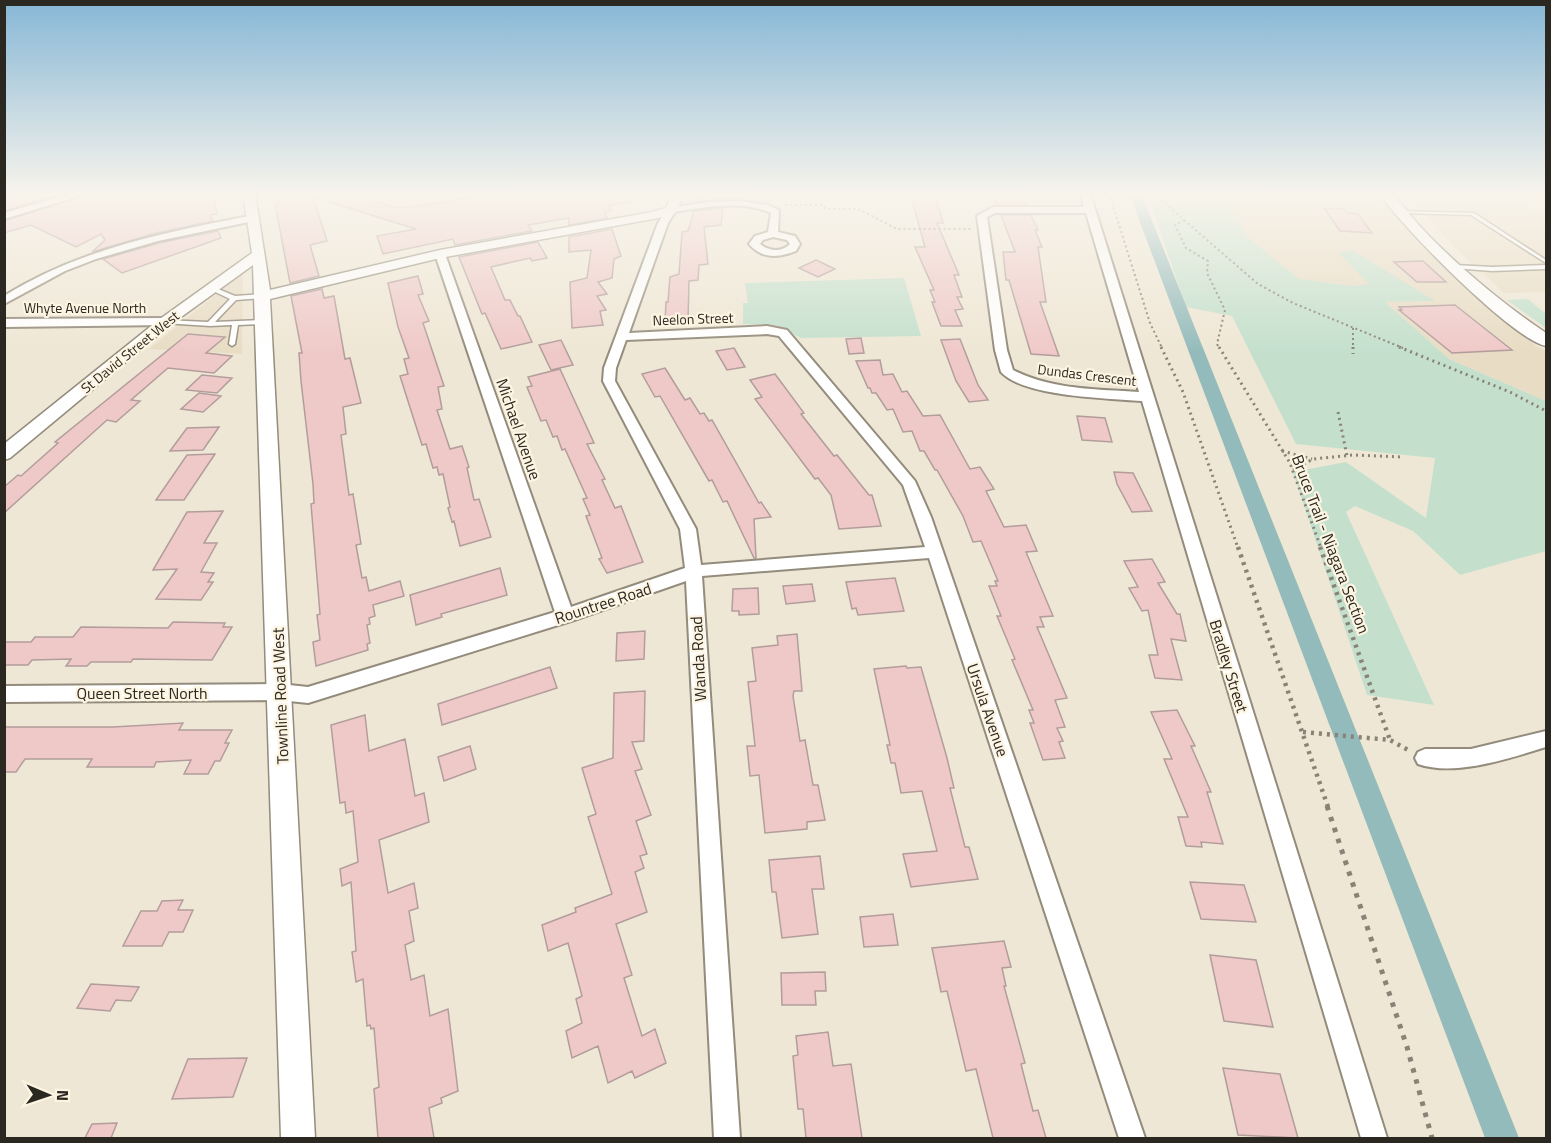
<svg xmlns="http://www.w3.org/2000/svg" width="1551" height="1143" font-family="'Titillium Web',sans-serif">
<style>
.built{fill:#e8dcc4}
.green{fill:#c4e0cd}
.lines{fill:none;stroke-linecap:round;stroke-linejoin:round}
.canal{fill:#93bbbb;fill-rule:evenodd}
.building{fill:#efc9c8;stroke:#b29d9c;stroke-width:1.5}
.service-casing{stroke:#938b7b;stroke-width:3}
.minor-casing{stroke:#938b7b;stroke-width:4}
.tertiary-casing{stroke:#938b7b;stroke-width:3}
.secondary-casing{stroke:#938b7b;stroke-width:3}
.path-far3{stroke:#888277;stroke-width:2;stroke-dasharray:2 3;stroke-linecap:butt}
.path-far2{stroke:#888277;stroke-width:3;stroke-dasharray:2 4;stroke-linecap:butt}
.path-far1{stroke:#888277;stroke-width:4.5;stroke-dasharray:3 5;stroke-linecap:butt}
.path{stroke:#888277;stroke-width:5;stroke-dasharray:4.5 7;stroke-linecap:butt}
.service{fill:#fff;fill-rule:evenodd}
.minor{fill:#fff;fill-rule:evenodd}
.tertiary{fill:#fff;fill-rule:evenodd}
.secondary{fill:#fff;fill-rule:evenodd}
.labels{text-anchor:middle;stroke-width:4.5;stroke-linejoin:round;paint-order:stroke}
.far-street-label{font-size:14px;fill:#2b2822;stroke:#fdf4e2}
.street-label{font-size:16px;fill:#2b2822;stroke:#fdf4e2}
</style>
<rect width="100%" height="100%" fill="#efe7d5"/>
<g class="built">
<polygon points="1221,193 1388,193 1447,270 1535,345 1546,351 1546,401 1449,359 1385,302 1433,301 1354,251 1339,252 1370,284 1354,286 1299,279 1248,238"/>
<polygon points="1407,193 1509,193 1546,217 1546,292 1504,293 1454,247"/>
<polygon points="243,272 242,354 149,349"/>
</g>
<g class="green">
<polygon points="1147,193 1221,193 1248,238 1299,279 1354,286 1369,284 1338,252 1354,251 1435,301 1385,302 1449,359 1546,401 1546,551 1460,575 1413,531 1355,506 1346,512 1434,705 1367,695 1293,472 1346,462 1426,518 1435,458 1296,444 1232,316 1186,307"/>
<polygon points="904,278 921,336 801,338 776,325 743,324 743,303 748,303 745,283"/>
<polygon points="1528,299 1546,314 1546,328 1507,300"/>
</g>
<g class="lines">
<polygon class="canal" points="1129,193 1141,193 1519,1138 1485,1138"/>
</g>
<g class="building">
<polygon points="4,193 64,193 4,211"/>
<polygon points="91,193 97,193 98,198 121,193 213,193 217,214 210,215 213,221 156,233 92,252 105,240 101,234 76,247 31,225 4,233 4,221"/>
<polygon points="276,193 367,193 374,201 394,207 411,207 500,193 634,193 634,201 608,206 611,211 605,212 607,218 569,225 569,218 528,225 532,231 455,245 453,239 383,254 377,236 416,229 313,197 327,241 310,245 319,276 290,283 276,209 275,203 279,202"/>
<polygon points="698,193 700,193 701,201 703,193 726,193 725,199 696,202"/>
<polygon points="993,193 1022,193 1027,205 997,205"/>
<polygon points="935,195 943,223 937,223 959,275 954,275 962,297 957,297 963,309 955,310 962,326 941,326 932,302 935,302 930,290 934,290 915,247 925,247 911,196"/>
<polygon points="723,208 721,225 704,227 708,264 699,265 698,280 689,281 688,321 665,322 666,302 668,302 670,277 679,274 682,232 688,231 694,211"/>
<polygon points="1324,208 1344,209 1347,213 1358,214 1372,233 1340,231"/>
<polygon points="1001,215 1031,215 1038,230 1035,230 1042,247 1038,247 1046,302 1040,302 1059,356 1031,354 1009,280 1006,280 1003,252 1015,252"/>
<polygon points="612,229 621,256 614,259 612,278 598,282 607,294 597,296 606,310 600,311 603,325 572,328 570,282 587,278 591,250 569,252 569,237"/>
<polygon points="218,231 221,238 122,273 103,259 159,243"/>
<polygon points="538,242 547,258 532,261 530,258 491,267 505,300 510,300 518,316 520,316 532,342 501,349 485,313 482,314 459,257"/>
<polygon points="816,260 835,269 818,277 799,268"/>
<polygon points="1423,261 1446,282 1417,282 1394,262"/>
<polygon points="418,276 423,294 418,295 429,321 423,323 444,386 438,387 442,409 437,410 450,449 462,446 469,467 467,468 474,500 479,499 491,537 460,546 454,521 452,522 448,508 450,507 443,474 439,475 437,467 433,468 426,444 422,445 400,376 408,374 404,359 409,358 398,327 388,283"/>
<polygon points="322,289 324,298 334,296 345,359 350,358 361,403 343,407 346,434 341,435 349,495 353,494 361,544 356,545 362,578 366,577 369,591 400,581 404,596 373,605 375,616 369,618 370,624 367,625 370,643 367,644 368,650 316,666 313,642 320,640 317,615 320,614 311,504 314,503 313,484 301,381 299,353 302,353 291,296"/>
<polygon points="1455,305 1512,350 1452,353 1399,310 1402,310 1399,307"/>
<polygon points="188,334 225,337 206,353 232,356 214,373 168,368 131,400 140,401 116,422 107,420 4,513 4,487 18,475 21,476 58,443 55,442"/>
<polygon points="861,338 864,353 849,354 846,339"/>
<polygon points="960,339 978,385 988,400 969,402 956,381 941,340"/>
<polygon points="561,340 573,365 551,370 539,345"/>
<polygon points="734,348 745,367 727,370 716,351"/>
<polygon points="880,360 883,375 893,374 902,392 907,391 923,416 940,415 970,469 980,467 994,489 986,491 1004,527 1026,525 1037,551 1026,552 1053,616 1040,617 1044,627 1037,627 1067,698 1055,700 1065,727 1057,728 1063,741 1059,742 1065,758 1043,760 1030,723 1034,723 1029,710 1033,710 1012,660 1015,659 997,616 1001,616 989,586 997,586 995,581 998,581 981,541 973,542 963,516 937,470 935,470 924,451 920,451 912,431 903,432 893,409 887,410 876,393 872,393 870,388 868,388 856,361"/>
<polygon points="665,368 685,400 690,398 700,414 704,413 709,421 712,420 759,503 761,502 771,517 754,519 756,558 754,558 727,501 723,502 712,480 709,481 698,462 660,396 655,397 642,374"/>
<polygon points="560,369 594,443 587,444 605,479 602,480 615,508 621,506 643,562 607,573 599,559 602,558 586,516 590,515 583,499 587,498 565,449 562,450 557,436 553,437 546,420 541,421 527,387 532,386 528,377"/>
<polygon points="775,374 804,413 801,414 834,456 837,455 869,495 872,495 881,526 839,529 831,495 818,478 815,479 755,399 762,397 750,380"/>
<polygon points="202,375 232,378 217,393 186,390"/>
<polygon points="199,393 221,396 203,412 181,409"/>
<polygon points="1077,416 1105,418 1112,442 1082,440"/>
<polygon points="219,427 203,450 170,451 187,428"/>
<polygon points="215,454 184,500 156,500 187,455"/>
<polygon points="1114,472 1133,473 1152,511 1132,512 1117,484"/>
<polygon points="223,511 204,543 217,543 201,572 214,573 208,582 213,582 201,600 156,599 177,569 153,570 187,512"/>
<polygon points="1152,559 1165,582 1158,583 1177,614 1180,614 1186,641 1171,639 1182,680 1155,678 1149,655 1158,655 1148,610 1142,611 1129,588 1138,587 1124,561"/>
<polygon points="500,568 507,595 441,614 442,617 416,625 410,595"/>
<polygon points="895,578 904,611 858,615 856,608 852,609 846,582"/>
<polygon points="812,584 815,601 786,604 783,586"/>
<polygon points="758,588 759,614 739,615 739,611 732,611 733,589"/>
<polygon points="173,622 225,623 223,627 232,627 212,660 133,659 131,662 91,662 87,666 66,666 71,659 32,660 28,665 4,665 4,642 31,642 35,637 73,637 81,627 168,628"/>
<polygon points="645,631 644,659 616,661 617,633"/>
<polygon points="797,634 802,691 794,691 793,696 800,741 805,740 813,785 818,785 825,820 807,822 807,829 765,833 759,775 750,776 747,746 755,746 748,682 756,681 752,648 778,645 777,636"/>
<polygon points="906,666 907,668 921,667 947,758 954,788 950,788 965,847 969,847 978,879 911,887 903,854 937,851 922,791 901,793 895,763 891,763 887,745 890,745 874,669"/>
<polygon points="550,667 557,688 442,725 438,704"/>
<polygon points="645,691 644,741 632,742 642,769 635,771 651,815 636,821 647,854 640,856 644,868 635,872 647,912 616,924 632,975 624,978 642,1036 655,1029 666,1063 635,1078 632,1071 608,1083 598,1046 572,1058 566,1031 582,1023 576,999 582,996 568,943 548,951 542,925 576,912 575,908 612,894 588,817 596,814 582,768 613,758 614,693"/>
<polygon points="1177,710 1195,746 1191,746 1211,792 1207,792 1223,844 1201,842 1202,847 1186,846 1178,817 1188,817 1164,759 1172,759 1151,712"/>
<polygon points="365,715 369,751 405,739 415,796 424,793 429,822 379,840 388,893 414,883 418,908 409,911 414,941 405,945 411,980 424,975 430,1016 448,1009 458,1091 441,1098 442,1103 429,1108 434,1138 378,1138 374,1089 379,1087 374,1028 371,1029 370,1025 367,1026 363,979 356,982 352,952 356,951 351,882 342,886 340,869 358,862 353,811 346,813 345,802 340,803 331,725"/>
<polygon points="183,723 179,730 232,730 225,743 229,743 220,761 215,761 208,774 184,774 191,760 156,762 154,767 87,767 92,759 25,759 16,772 4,772 4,727 113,727"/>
<polygon points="470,746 476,769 444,781 438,757"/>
<polygon points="820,856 824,889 812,889 818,934 782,938 776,892 772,892 769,860"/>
<polygon points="1190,882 1244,885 1256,922 1201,919"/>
<polygon points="183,900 178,910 193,910 183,932 169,932 162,946 123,946 141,911 157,911 162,901"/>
<polygon points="893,914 898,945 864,947 860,917"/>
<polygon points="1004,941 1011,967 1002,968 1006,986 1004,986 1025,1063 1021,1064 1033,1111 1038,1110 1046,1138 993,1138 976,1069 966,1071 947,991 941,992 932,948"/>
<polygon points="1210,955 1256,960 1273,1027 1224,1021"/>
<polygon points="825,972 826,991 815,991 816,1005 782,1005 781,973"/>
<polygon points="91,984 139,987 131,1001 116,1000 110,1011 77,1008"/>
<polygon points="828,1032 833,1066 851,1064 862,1138 806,1138 803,1109 798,1109 793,1056 798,1055 796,1036"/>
<polygon points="247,1058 233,1097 172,1099 188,1059"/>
<polygon points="1223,1068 1280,1074 1298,1138 1238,1135"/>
<polygon points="117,1123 111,1138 85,1138 92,1124"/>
</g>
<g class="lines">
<g class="service-casing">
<g id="service">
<polygon points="1399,211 1474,213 1546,260 1546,263 1471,215 1401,213 1399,213"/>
<polygon points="1455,265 1492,267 1546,265 1546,269 1492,271 1453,268 1453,266"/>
<polygon points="209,287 213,287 235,296 263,294 266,296 263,298 236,300 215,322 264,320 267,322 264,324 238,325 235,344 232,346 229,344 232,325 210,326 163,323 163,321 165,320 208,322 230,299 209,289"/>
</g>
</g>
<g class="minor-casing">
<g id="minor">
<polygon points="73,193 89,193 4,219 4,213"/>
<path d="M1080,193H1090L1387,1138H1361L1142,401C1108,398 1024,397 1001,372L995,350L977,216L993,207H1084ZM995,213H1086L1139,392C1097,389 1052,390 1013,370L1007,350L987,217Z"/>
<path d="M741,201L768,205L779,210L778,232L795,236L800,244L796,251C778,258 762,259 749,244L755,236L768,232L771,213C744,200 703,207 675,212L668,223L629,333L767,326L787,330L915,481L931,517L1145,1138H1119L929,558L702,576L740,1138H714L686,581L571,621L308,703L280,700L4,702V686L280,684L308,687L555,612L435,254L440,251L445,254L571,607L685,568L680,529L603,381L604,368L658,223L668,208L709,202ZM773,237L787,240L790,244C781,253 769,251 760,244L763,240ZM767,334L779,336L903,485L925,547L701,565L696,529L615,381L616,368L626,340Z"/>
<path d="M254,215L258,216V220L158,241L96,259L65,271L4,304V296C81,248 167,232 254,215Z"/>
<polygon points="165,318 171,322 169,325 4,327 4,319"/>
<path d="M1546,731V747C1510,758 1455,777 1418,764L1415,758L1418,752L1425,749H1471Z"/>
</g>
</g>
<g class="tertiary-casing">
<polygon id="tertiary" points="243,193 255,193 270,290 440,250 652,212 666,208 672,193 684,193 675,213 658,218 440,258 270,299 315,1138 281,1138 253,265 170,325 10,458 4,460 4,444 160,319 252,253"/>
</g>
<g class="secondary-casing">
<path id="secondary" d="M1379,193H1393C1426,241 1498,301 1546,333V346C1512,339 1401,226 1379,193Z"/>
</g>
<g class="path-far3">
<polyline points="1109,193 1150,323 1162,348"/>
<polyline points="1154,193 1184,220 1175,225 1186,248 1208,261 1207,273 1225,310 1217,344 1219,348"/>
<polyline points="785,205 822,205 826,209 858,209 897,229 972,229"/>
<polyline points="1184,220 1258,284 1293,303 1403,348"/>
<polyline points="1353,328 1353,348"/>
</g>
<g class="path-far2">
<polyline points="1161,347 1183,392 1238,548"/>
<polyline points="1219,347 1290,463 1321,548"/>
<polyline points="1353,347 1353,354"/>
<polyline points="1399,347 1510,392 1546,411"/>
<polyline points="1338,412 1347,456"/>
<polyline points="1282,451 1312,459"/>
<polyline points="1293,470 1313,459 1353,455 1403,457"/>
</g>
<g class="path-far1">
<polyline points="1238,547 1328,807"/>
<polyline points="1320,547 1390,740"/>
<polyline points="1303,732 1390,740 1410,751"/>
</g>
<polyline class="path" points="1327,806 1407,1047 1432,1138"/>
<use href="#service" class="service"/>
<use href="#minor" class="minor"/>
<use href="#tertiary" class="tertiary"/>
<use href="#secondary" class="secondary"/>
</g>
<linearGradient id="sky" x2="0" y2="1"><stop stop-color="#86b7d6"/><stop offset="0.55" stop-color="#f8f4ec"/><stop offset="1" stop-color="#f8f4ec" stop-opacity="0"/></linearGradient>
<rect width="1551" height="353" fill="url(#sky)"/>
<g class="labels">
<g class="far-street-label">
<text x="85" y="313">Whyte Avenue North</text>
<text transform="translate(693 319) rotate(-2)" y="5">Neelon Street</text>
<text transform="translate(130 352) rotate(-39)" y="5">St David Street West</text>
<text transform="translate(1087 375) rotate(7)" y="5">Dundas Crescent</text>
</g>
<g class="street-label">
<text transform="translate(519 429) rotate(71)" y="6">Michael Avenue</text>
<text transform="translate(1331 544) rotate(69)" y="6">Bruce Trail - Niagara Section</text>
<text transform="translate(603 603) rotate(-18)" y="6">Rountree Road</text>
<text transform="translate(698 659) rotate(-93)" y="6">Wanda Road</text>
<text transform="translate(1229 666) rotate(73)" y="6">Bradley Street</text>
<text x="142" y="699">Queen Street North</text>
<text transform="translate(280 696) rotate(-92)" y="6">Townline Road West</text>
<text transform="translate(988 710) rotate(71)" y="6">Ursula Avenue</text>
</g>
</g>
<rect width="1551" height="1143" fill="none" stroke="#2b2822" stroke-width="12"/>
<g transform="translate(48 1095) rotate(92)" stroke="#fdf4e2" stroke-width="4.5" paint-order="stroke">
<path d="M0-4.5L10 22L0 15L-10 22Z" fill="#2b2822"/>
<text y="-9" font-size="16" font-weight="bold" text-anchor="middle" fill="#2b2822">N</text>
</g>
</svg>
